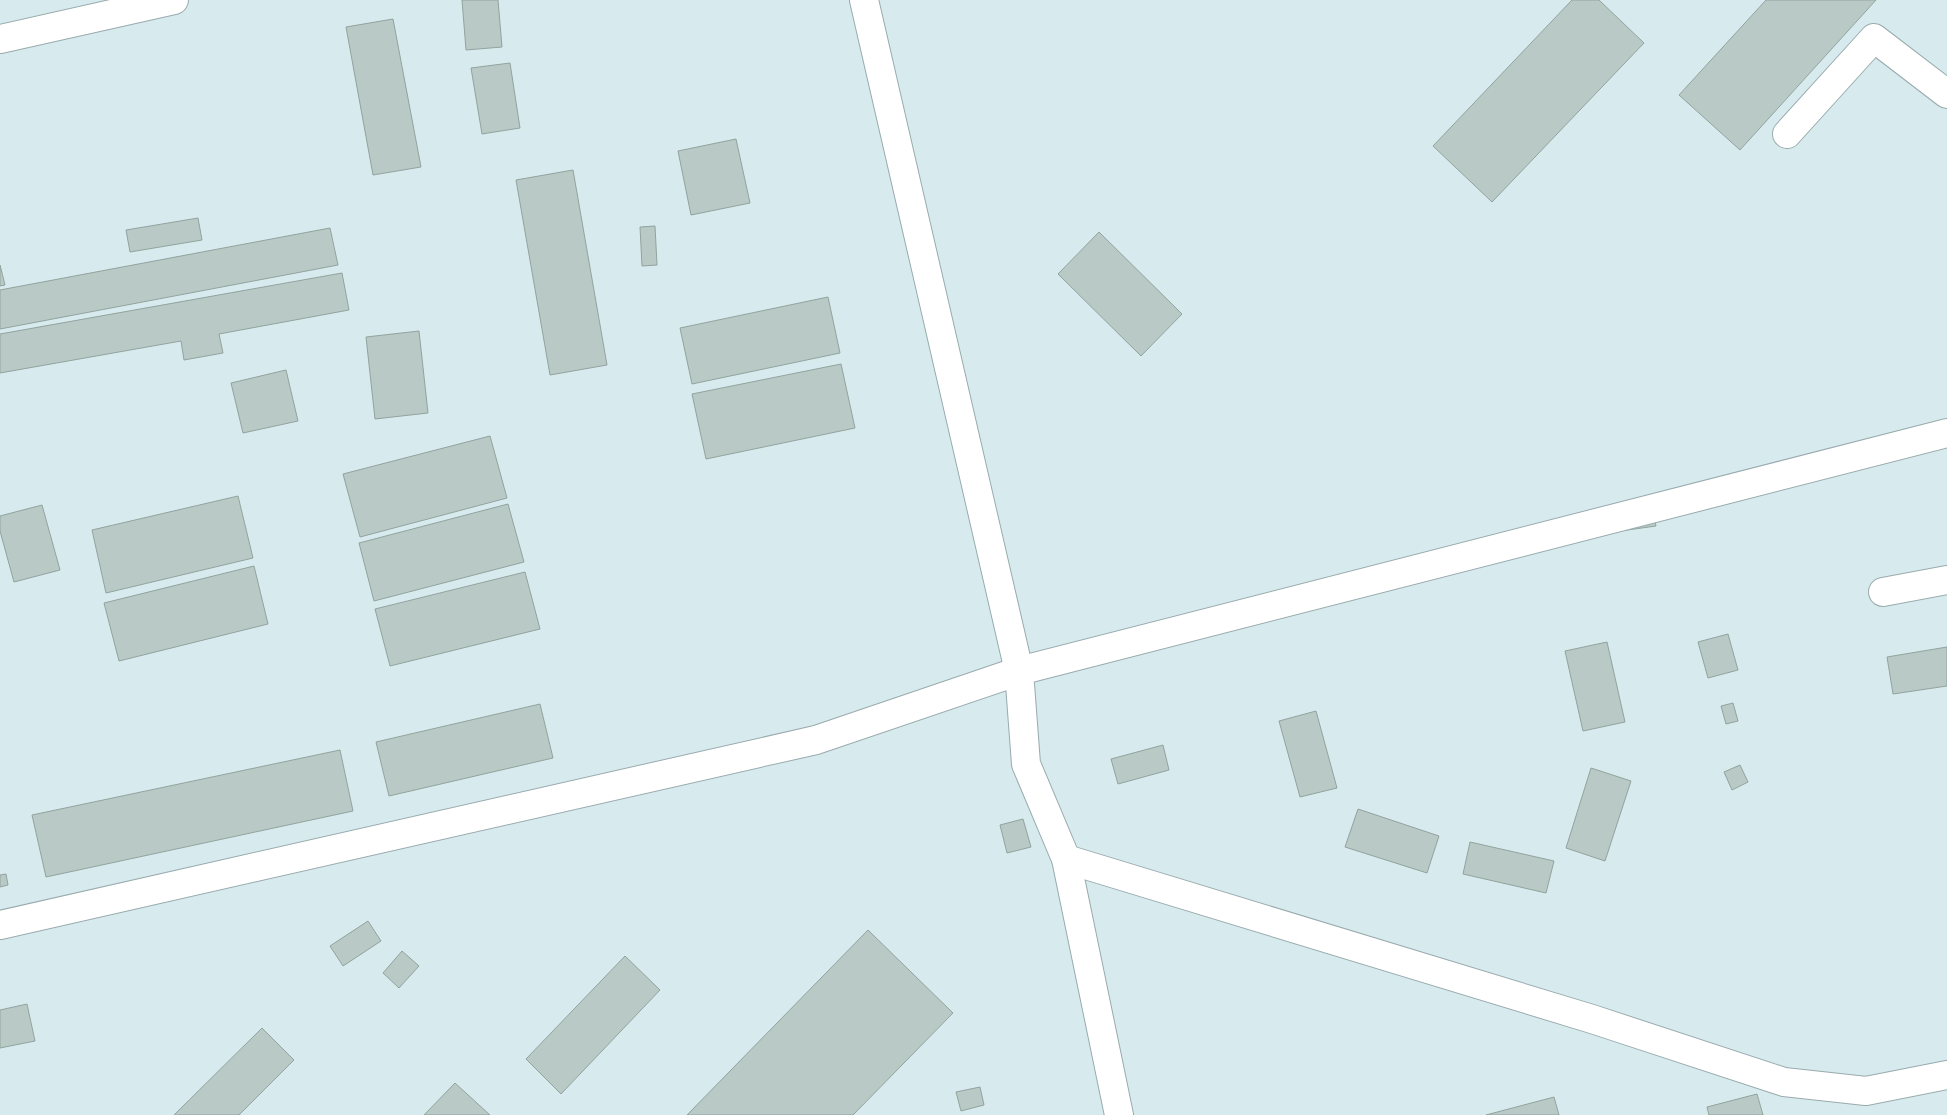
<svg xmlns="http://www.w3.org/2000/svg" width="1947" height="1115" font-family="Commissioner,sans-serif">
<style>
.building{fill:#b9cac6;stroke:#92a39f}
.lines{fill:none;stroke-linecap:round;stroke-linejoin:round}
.minor-casing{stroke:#99abae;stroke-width:30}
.minor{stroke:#fff;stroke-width:28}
</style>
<rect width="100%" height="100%" fill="#d7eaed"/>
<g class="building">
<polygon points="462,0 498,0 502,47 466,50"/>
<polygon points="1572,0 1599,0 1644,43 1492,202 1433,146"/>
<polygon points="1766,0 1876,0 1740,150 1679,95"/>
<polygon points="393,19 421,167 373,175 346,27"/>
<polygon points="510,63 520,128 482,134 471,68"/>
<polygon points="736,139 750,203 691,215 678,151"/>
<polygon points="573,170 607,365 550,375 516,180"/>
<polygon points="198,218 202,240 130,252 126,230"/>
<polygon points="655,226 657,265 642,266 640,227"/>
<polygon points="330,228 338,265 0,329 0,290"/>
<polygon points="1099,232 1182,314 1141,356 1058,274"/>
<polygon points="0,265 5,285 0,286"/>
<polygon points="342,273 349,310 219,334 223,353 184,360 181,341 0,373 0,334"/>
<polygon points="828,297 840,353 692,384 680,328"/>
<polygon points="419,331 428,413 375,419 366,337"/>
<polygon points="841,364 855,428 706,459 692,394"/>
<polygon points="286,370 298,421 243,433 231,383"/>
<polygon points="490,436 507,498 360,537 343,474"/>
<polygon points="238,496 253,558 106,593 92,530"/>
<polygon points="508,504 524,562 374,601 359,543"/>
<polygon points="42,505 60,570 14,582 0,531 0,516"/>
<polygon points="1654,516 1656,526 1620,531 1619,522"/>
<polygon points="254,566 268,624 119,661 104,603"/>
<polygon points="525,572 540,629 390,666 375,609"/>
<polygon points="1728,634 1738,670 1708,678 1698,642"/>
<polygon points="1607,642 1625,722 1583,731 1565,651"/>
<polygon points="1947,647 1947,686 1893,694 1887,657"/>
<polygon points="1733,703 1738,721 1726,724 1721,706"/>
<polygon points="540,704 553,758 389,796 376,742"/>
<polygon points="1316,711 1337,788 1300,797 1279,721"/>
<polygon points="1163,745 1169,770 1118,784 1111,759"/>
<polygon points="340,750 353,811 46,877 32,815"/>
<polygon points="1740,765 1748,782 1732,790 1724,772"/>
<polygon points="1591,768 1631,781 1605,861 1566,848"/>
<polygon points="1358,809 1439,836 1427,873 1345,847"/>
<polygon points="1023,819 1031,847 1007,853 1000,825"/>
<polygon points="1470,842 1554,861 1546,893 1463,874"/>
<polygon points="6,874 8,885 0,887 0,875"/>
<polygon points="368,921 381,941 343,966 330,946"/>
<polygon points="868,930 953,1013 853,1115 687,1115"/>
<polygon points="402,951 419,966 399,988 383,973"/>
<polygon points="625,956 660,990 561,1094 526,1059"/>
<polygon points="27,1004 35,1041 0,1048 0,1010"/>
<polygon points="262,1028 294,1060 239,1115 174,1115"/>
<polygon points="455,1083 490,1115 424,1115"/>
<polygon points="980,1087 984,1105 961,1111 956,1092"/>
<polygon points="1757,1094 1763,1115 1709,1115 1707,1107"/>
<polygon points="1554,1097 1559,1115 1486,1115"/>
</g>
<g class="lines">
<g class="minor-casing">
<g id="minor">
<polyline points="864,0 1019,671 1026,764 1066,859 1119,1115"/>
<polyline points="0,39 174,0"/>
<polyline points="1787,134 1874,38 1947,94"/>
<polyline points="1883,592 1947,580"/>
<polyline points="1066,859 1592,1019 1784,1082 1866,1091 1947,1075"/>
<polyline points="0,925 816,740 1019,671 1947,433"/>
</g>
</g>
<use href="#minor" class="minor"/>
</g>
</svg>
